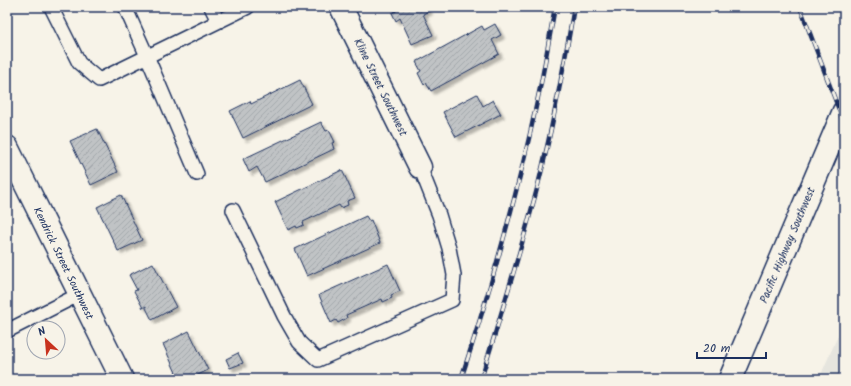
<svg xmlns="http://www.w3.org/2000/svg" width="851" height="386" font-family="Kalam,sans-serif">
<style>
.built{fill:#e6e5de}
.building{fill:url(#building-hatch);stroke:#1b2f5e;filter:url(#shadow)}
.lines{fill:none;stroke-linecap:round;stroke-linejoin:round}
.service-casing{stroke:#1b2f5e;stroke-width:16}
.minor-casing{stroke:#1b2f5e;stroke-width:25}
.secondary-casing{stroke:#1b2f5e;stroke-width:25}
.service{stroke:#f7f3e8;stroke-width:13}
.minor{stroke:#f7f3e8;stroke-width:22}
.secondary{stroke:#f7f3e8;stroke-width:22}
.rail-casing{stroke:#1b2f5e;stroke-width:4.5}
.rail{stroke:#f7f3e8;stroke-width:3;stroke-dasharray:9;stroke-linecap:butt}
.labels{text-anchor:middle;stroke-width:3.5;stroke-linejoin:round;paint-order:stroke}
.street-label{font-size:11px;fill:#1b2f5e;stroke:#f7f3e8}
</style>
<defs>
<pattern id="building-hatch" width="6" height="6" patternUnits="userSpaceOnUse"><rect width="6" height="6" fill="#c0c3c5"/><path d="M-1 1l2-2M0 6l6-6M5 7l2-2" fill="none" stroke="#a4a8ac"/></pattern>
<filter id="shadow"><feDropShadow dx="3.5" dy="3.5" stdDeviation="1" flood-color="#0004"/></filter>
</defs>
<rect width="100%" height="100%" fill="#f7f3e8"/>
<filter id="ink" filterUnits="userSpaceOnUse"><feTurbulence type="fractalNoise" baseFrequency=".025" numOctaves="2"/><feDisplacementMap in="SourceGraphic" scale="8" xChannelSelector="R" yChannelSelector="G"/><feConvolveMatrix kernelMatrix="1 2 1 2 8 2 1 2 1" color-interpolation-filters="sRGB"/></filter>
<g filter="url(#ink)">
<polygon class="built" points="844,322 844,379 819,379"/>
<g class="building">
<polygon points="394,7 427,7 429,11 423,14 433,35 412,44 400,18 396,21 392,13 396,11"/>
<polygon points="495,24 501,35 492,40 499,54 431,91 426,83 424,85 418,73 421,71 416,62 482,26 484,30"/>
<polygon points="300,80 312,104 243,138 230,111 250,101 251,104"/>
<polygon points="477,94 483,106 493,100 501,114 456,137 443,112"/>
<polygon points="321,122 326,131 329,130 335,142 332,143 334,149 265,182 257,167 249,172 243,159"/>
<polygon points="97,129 118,172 91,185 70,141"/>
<polygon points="342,170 355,198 347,201 348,205 341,208 339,205 303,222 304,225 297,228 296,226 288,230 275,202"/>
<polygon points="121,195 142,240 118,251 97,207"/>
<polygon points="366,216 369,221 371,220 380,243 307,276 295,249"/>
<polygon points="153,263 176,307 152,320 146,308 146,306 143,308 134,291 137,290 129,275"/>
<polygon points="388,264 400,291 391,295 392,298 383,302 382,299 346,315 347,318 338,323 336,320 331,323 319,295"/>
<polygon points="189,331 208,370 190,379 182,379 179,374 177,375 163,344"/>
<polygon points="238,353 243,363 230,368 226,359"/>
</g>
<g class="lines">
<g class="service-casing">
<g id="service">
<polyline points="51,7 79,63 99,80 248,7"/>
<polyline points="125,7 147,56 197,174"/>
<polyline points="211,7 218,21"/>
<polyline points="233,210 284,316 299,342 318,360 452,300 454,275 449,248 439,215 420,167"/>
<polyline points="7,331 80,294"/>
</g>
</g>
<g class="minor-casing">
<g id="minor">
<polyline points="341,7 420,167"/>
<polyline points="7,147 122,379"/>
</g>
</g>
<g class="secondary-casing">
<polyline id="secondary" points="730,379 844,111"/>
</g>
<use href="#service" class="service"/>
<use href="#minor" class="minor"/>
<use href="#secondary" class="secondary"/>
<g class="rail-casing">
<g id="rail">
<polyline points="800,7 844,123"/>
<path d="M461,379C491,288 517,196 537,102C544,71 549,39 555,7"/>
<path d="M481,379C501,315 521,250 538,185C553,126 564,66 574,7"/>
</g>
</g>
<use href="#rail" class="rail"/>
</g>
</g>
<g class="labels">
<g class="street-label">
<text transform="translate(381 87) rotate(64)" y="4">Kline Street Southwest</text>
<text transform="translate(787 245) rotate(-67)" y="4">Pacific Highway Southwest</text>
<text transform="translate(64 263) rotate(64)" y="4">Kendrick Street Southwest</text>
</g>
</g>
<rect width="851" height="386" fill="none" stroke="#f7f3e8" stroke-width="24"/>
<rect x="12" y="12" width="827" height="362" fill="none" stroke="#1b2f5e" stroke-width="1.5" filter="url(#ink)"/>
<g transform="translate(46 340) rotate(334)"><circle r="19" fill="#f7f3e8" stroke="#9fa5b1"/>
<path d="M0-3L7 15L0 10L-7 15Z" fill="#c8321e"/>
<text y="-6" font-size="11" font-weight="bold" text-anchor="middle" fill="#1b2f5e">N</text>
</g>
<path d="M697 352v6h69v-6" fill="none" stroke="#1b2f5e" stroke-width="2"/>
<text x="703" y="352" font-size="12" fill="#1b2f5e" stroke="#f7f3e8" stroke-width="3" paint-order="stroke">20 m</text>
</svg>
